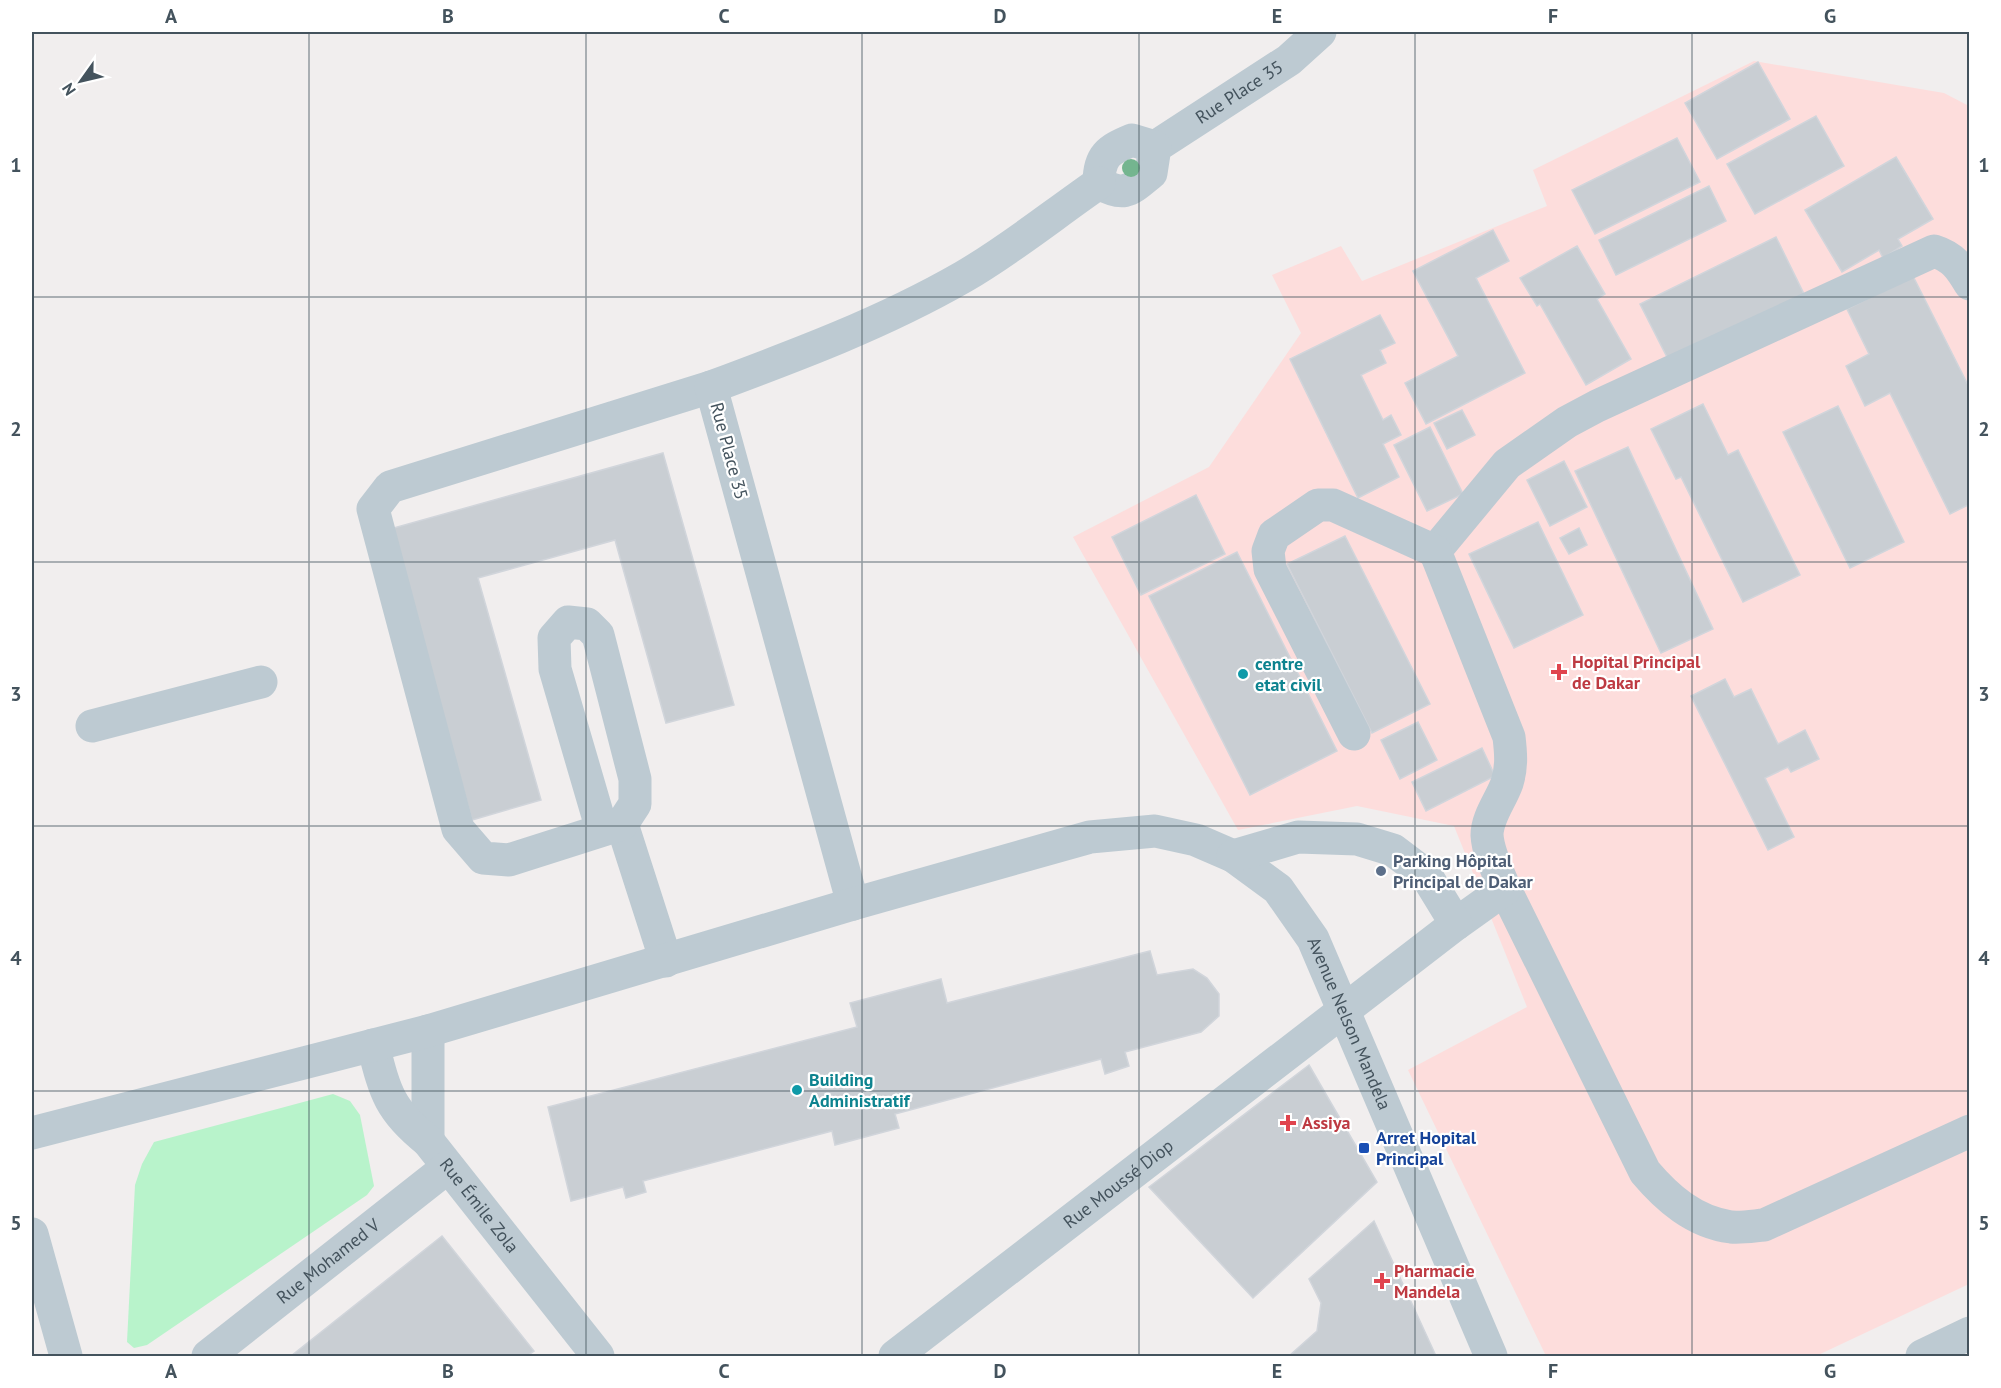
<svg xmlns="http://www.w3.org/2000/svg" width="2001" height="1388" font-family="'PT Sans',sans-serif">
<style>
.medical{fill:#fddddc}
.green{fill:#b8f3cb}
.building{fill:#c9ced3;stroke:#d1d5db;stroke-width:1.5}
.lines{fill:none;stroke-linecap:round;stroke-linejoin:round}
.minor{stroke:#bdcad2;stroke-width:33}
.tree{fill:#74b58f}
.grid{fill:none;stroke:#44535d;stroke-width:1.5;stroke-opacity:0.55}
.health-dot{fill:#e0444e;stroke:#fff;stroke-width:2}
.culture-dot{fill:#0f9aa8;stroke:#fff;stroke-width:2}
.service-dot{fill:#5c6f8a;stroke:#fff;stroke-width:2}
.transit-dot{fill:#1a4fb4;stroke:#fff;stroke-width:2}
.labels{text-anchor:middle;stroke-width:4.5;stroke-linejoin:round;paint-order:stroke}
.street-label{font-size:18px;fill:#44535d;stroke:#fff}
.health-label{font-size:18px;font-weight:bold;fill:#be3a42;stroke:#fff;text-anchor:start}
.culture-label{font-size:18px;font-weight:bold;fill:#0d838f;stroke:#fff;text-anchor:start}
.service-label{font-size:18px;font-weight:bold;fill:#4e5e75;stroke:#fff;text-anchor:start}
.transit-label{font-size:18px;font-weight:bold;fill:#164399;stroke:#fff;text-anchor:start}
.neatline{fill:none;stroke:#44535d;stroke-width:2}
.grid-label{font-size:20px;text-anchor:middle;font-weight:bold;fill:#44535d}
</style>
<rect width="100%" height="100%" fill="#f1eeee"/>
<polygon class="medical" points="1754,61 1944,93 1969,106 1969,1284 1816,1356 1546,1356 1408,1070 1527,1007 1454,826 1357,806 1238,830 1073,537 1209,467 1301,333 1272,275 1341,246 1362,281 1547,206 1533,170"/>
<polygon class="green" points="333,1094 350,1101 360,1115 374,1186 367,1195 147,1345 134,1348 127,1342 135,1185 142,1164 154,1142"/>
<g class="building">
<polygon points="1758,62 1790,119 1717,159 1685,103"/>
<polygon points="1816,116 1844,166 1755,214 1727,164"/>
<polygon points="1677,138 1700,182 1595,234 1572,190"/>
<polygon points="1896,157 1933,219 1898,239 1902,246 1883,258 1879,250 1842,272 1805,210"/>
<polygon points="1709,186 1726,221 1616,275 1599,240"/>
<polygon points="1493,230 1509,261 1476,278 1525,373 1426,424 1405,383 1458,356 1413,271"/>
<polygon points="1776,237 1805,296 1670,363 1640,304"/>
<polygon points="1577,246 1605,294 1597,299 1631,359 1586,385 1540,304 1537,306 1520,278"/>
<polygon points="1913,276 1970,389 1970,504 1950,514 1890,393 1865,406 1846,366 1869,354 1847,309"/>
<polygon points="1380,315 1395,343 1380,350 1386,363 1361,375 1383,420 1391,415 1401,435 1383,444 1399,477 1358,498 1290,359"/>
<polygon points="1703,404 1728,455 1738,450 1800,575 1743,602 1681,477 1676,479 1651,429"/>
<polygon points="1838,406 1904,542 1850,568 1783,432"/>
<polygon points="1462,410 1475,435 1447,449 1434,423"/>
<polygon points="1430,427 1463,494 1427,511 1394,445"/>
<polygon points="1628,447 1713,629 1661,653 1575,471"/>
<polygon points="663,453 734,705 666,723 615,540 478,578 541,800 472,820 390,529"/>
<polygon points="1564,461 1587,507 1550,526 1527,480"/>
<polygon points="1196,495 1225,554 1141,595 1112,537"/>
<polygon points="1538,522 1583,615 1514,648 1469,554"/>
<polygon points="1579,528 1587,545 1569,554 1560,538"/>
<polygon points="1345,536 1430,704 1372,733 1287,564"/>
<polygon points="1237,552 1337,751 1250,795 1149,596"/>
<polygon points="1725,679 1734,697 1751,689 1778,744 1805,730 1819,759 1791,772 1788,767 1765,778 1794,837 1768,850 1691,696"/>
<polygon points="1418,722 1437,760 1400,779 1381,740"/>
<polygon points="1482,748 1495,776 1426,811 1412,782"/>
<polygon points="1150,951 1157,975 1193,969 1207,978 1219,994 1219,1016 1201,1032 1125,1052 1129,1066 1105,1074 1101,1059 895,1114 899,1128 835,1145 832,1131 643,1181 646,1192 626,1198 623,1187 571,1201 548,1107 857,1027 850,1003 941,979 947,1003"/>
<polygon points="1309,1065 1377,1182 1253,1298 1149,1187"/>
<polygon points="1374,1221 1436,1356 1289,1356 1317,1331 1321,1303 1309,1279"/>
<polygon points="442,1236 534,1351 527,1356 291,1356"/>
</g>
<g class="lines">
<g class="minor">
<path id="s1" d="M1099,183C1125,198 1130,190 1151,173L1155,147L1289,60L1320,32"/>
<path d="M1099,183C1099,156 1108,150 1132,140L1155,147"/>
<path d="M1970,284C1960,267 1953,257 1934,251L1597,406L1567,422L1507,464L1435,551L1509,737C1511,754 1512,767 1507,783C1501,800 1487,817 1487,835C1488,853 1498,872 1505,889L1645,1172C1667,1198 1694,1222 1731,1227C1741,1228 1753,1226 1764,1225L1970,1131"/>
<polyline points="92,726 261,682"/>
<polyline points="1354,734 1270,569 1268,551 1274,535 1318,505 1333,505 1435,551"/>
<polyline points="622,824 666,961"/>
<polyline points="602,830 555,669 554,638 568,622 587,624 598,635 635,779 635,804 622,824 509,860 483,858 458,829 373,509 390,487 711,387"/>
<path d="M853,904L711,387C797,355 883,323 963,277C1010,250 1054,214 1099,183"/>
<polyline points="1456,924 1505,889"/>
<polyline points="428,1031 428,1141"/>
<path id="s2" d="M373,1045C385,1092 389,1110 428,1141L598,1356"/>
<path id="s3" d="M32,1133L428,1031L853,904L1090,837L1155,831L1196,840L1233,856L1278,889L1313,939L1491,1356"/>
<polyline points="32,1234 66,1356"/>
<path id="s4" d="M208,1356L448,1167"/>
<path id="s5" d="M895,1356L1456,924L1426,875L1393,850L1357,839L1298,837L1233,856"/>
<polyline points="1922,1356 1970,1333"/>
</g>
</g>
<circle class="tree" cx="1131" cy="168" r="9"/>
<path class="grid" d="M309,32V1356M586,32V1356M862,32V1356M1139,32V1356M1415,32V1356M1692,32V1356M32,297H1970M32,562H1970M32,826H1970M32,1091H1970"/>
<g class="health-dot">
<path d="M1556 663h6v6h6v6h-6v6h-6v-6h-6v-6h6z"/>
<path d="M1285 1114h6v6h6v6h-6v6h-6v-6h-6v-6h6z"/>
<path d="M1379 1272h6v6h6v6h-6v6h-6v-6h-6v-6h6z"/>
</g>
<g class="culture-dot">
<circle cx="1243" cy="674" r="6"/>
<circle cx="797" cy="1090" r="6"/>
</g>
<circle class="service-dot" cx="1381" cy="871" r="6"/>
<rect class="transit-dot" x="1358" y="1142" width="12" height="12" rx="3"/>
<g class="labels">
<g class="street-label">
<text dy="6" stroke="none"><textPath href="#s1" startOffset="186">Rue Place 35</textPath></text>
<text transform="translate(729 451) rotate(75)" y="6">Rue Place 35</text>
<text dy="6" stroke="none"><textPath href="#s3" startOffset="1455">Avenue Nelson Mandela</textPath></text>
<text dy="6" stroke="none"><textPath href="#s5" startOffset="282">Rue Moussé Diop</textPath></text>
<text dy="6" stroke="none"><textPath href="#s2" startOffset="196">Rue Émile Zola</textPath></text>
<text dy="6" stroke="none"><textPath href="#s4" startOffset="153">Rue Mohamed V</textPath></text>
</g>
<g class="health-label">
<text x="1572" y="668">Hopital Principal<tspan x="1572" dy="21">de Dakar</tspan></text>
<text x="1302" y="1129">Assiya</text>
<text x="1394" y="1277">Pharmacie<tspan x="1394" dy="21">Mandela</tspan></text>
</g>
<g class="culture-label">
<text x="1255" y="670">centre<tspan x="1255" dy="21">etat civil</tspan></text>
<text x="809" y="1086">Building<tspan x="809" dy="21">Administratif</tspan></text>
</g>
<g class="service-label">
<text x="1393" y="867">Parking Hôpital<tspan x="1393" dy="21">Principal de Dakar</tspan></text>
</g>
<g class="transit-label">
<text x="1376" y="1144">Arret Hopital<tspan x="1376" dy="21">Principal</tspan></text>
</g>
</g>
<rect width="2001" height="1388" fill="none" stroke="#ffffff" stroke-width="66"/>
<g transform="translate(81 81) rotate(236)" stroke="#ffffff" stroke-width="4.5" paint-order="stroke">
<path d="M0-4.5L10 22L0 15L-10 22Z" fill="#44535d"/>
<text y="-9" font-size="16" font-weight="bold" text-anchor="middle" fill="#44535d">N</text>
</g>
<rect x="33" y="33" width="1935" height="1322" class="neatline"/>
<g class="grid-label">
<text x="171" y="23">A</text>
<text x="448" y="23">B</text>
<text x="724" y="23">C</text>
<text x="1000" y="23">D</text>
<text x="1277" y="23">E</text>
<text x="1553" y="23">F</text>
<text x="1830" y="23">G</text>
<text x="16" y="172">1</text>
<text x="1984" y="172">1</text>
<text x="16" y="436">2</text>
<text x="1984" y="436">2</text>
<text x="16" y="701">3</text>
<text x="1984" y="701">3</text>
<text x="16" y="965">4</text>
<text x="1984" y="965">4</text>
<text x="16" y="1230">5</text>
<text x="1984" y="1230">5</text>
<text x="171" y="1378">A</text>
<text x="448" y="1378">B</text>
<text x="724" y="1378">C</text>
<text x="1000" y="1378">D</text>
<text x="1277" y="1378">E</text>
<text x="1553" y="1378">F</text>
<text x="1830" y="1378">G</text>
</g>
</svg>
